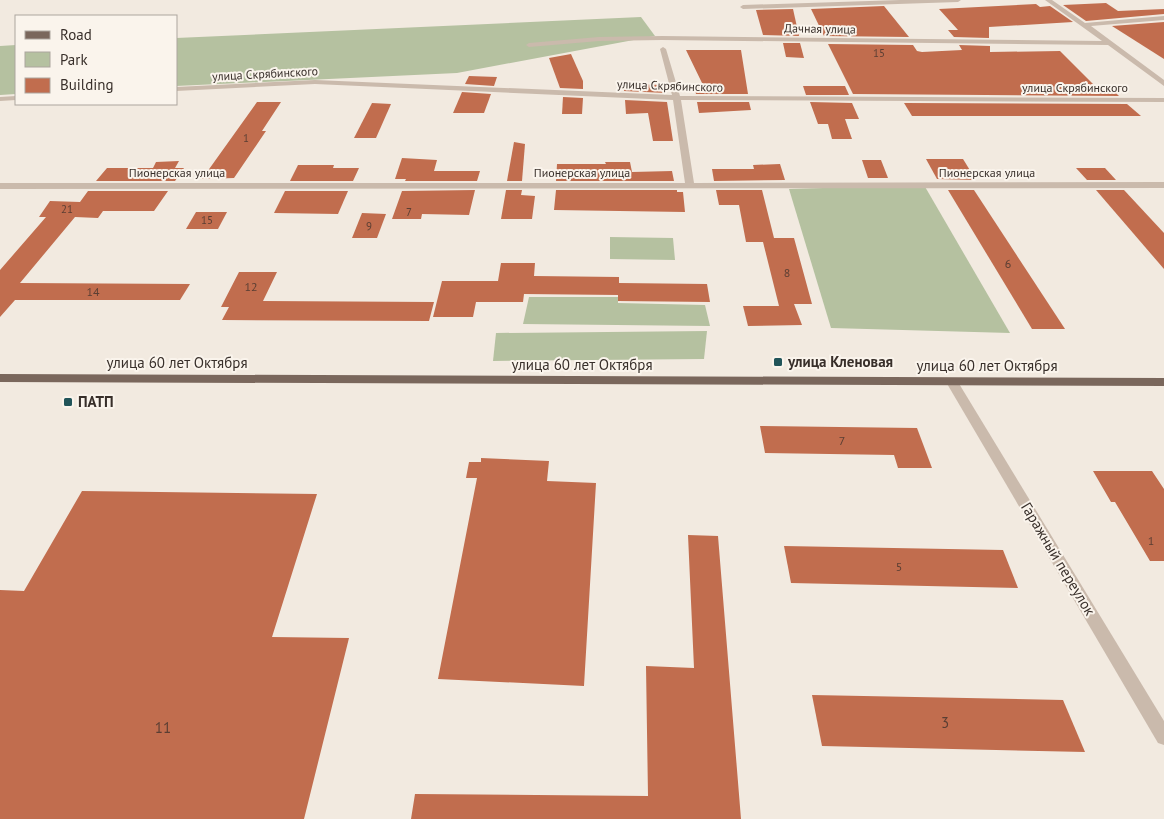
<svg xmlns="http://www.w3.org/2000/svg" width="1164" height="819" font-family="'PT Sans',sans-serif">
<style>
.green{fill:#b5c1a0}
.building{fill:#c16d4e}
.lines{fill:none;stroke-linecap:round;stroke-linejoin:round}
.minor{fill:#cabaac;fill-rule:evenodd}
.primary{fill:#7a675c;fill-rule:evenodd}
.poi-dot{fill:#215459;stroke:#faf4ec;stroke-width:2}
.labels{text-anchor:middle;stroke-width:4;stroke-linejoin:round;paint-order:stroke}
.far-number-label{font-size:11px;fill:#5a3e33}
.far-street-label{font-size:12px;fill:#382f2a;stroke:#faf4ec}
.number-label{font-size:12px;fill:#5a3e33}
.poi-label{font-size:15px;font-weight:bold;fill:#382f2a;stroke:#faf4ec;text-anchor:start}
.street-label{font-size:15px;fill:#382f2a;stroke:#faf4ec}
.near-number-label{font-size:15px;fill:#5a3e33}
</style>
<rect width="100%" height="100%" fill="#f2eae0"/>
<g class="green">
<polygon points="641,17 655,36 457,73 176,86 176,38"/>
<polygon points="16,45 16,94 0,95 0,46"/>
<polygon points="924,185 1010,333 831,328 789,189"/>
<polygon points="610,237 673,238 675,260 610,259"/>
<polygon points="529,297 618,297 618,303 705,305 710,326 523,324"/>
<polygon points="707,331 704,359 493,361 496,333"/>
</g>
<g class="building">
<polygon points="1106,3 1118,11 1164,9 1164,14 1086,21 1063,5"/>
<polygon points="1036,4 1040,7 1050,6 1073,22 989,27 989,38 954,37 948,30 958,30 939,9"/>
<polygon points="884,6 909,37 824,36 811,9"/>
<polygon points="793,9 799,36 763,35 756,10"/>
<polygon points="1164,22 1164,59 1112,26"/>
<polygon points="783,43 800,43 804,58 786,57"/>
<polygon points="828,44 913,45 917,51 922,52 962,50 959,45 990,46 990,52 1060,51 1096,87 1110,87 1119,96 853,94"/>
<polygon points="686,50 741,50 748,94 696,94 694,85 703,85"/>
<polygon points="571,54 583,81 583,89 560,88 549,58"/>
<polygon points="469,76 497,77 494,86 465,84"/>
<polygon points="623,84 665,85 666,93 624,91"/>
<polygon points="803,86 845,86 849,95 806,95"/>
<polygon points="462,92 491,94 484,113 453,113"/>
<polygon points="563,97 583,98 582,114 562,114"/>
<polygon points="625,100 667,102 673,141 653,141 648,113 626,114"/>
<polygon points="257,102 281,102 262,131 266,131 234,178 202,179"/>
<polygon points="697,102 749,102 751,110 699,113"/>
<polygon points="810,102 852,103 859,119 845,119 852,139 832,139 828,124 818,124"/>
<polygon points="372,103 391,104 376,138 354,138"/>
<polygon points="904,103 1127,104 1141,116 912,116"/>
<polygon points="514,142 525,144 522,181 507,181"/>
<polygon points="402,158 437,160 434,171 480,171 477,181 405,181 406,179 395,179"/>
<polygon points="926,159 963,159 976,180 937,179"/>
<polygon points="862,160 881,160 888,178 868,178"/>
<polygon points="179,161 175,168 184,168 175,181 96,181 107,168 153,168 156,162"/>
<polygon points="605,162 630,162 632,172 672,171 674,181 556,181 557,164 606,164"/>
<polygon points="780,164 785,180 714,181 712,169 754,169 753,165"/>
<polygon points="298,165 334,165 333,168 359,168 353,181 290,181"/>
<polygon points="1076,168 1105,168 1116,180 1087,180"/>
<polygon points="475,190 469,215 422,214 421,219 392,219 402,191"/>
<polygon points="506,190 522,190 521,195 535,196 532,219 501,219"/>
<polygon points="556,190 677,190 677,192 683,192 685,212 554,210"/>
<polygon points="716,190 762,190 774,238 794,238 812,304 794,304 802,325 748,326 743,306 779,306 763,242 746,242 739,205 719,205"/>
<polygon points="948,190 974,190 1065,329 1032,329"/>
<polygon points="1096,190 1124,190 1164,233 1164,269"/>
<polygon points="88,191 168,191 154,211 103,211 98,218 75,217 20,283 190,284 180,300 15,300 0,317 0,270 46,217 39,217 50,201 80,202"/>
<polygon points="285,191 348,191 338,214 274,213"/>
<polygon points="196,212 227,212 218,229 186,229"/>
<polygon points="362,213 386,214 377,238 352,238"/>
<polygon points="501,263 535,263 534,276 619,277 619,283 707,284 710,302 618,301 618,295 524,294 523,302 476,302 473,317 433,317 442,281 498,281"/>
<polygon points="239,272 277,272 263,301 434,302 429,321 222,320 229,307 221,307"/>
<polygon points="760,426 917,428 932,468 898,468 894,455 765,453"/>
<polygon points="481,458 549,461 547,481 596,483 584,686 438,679 477,478 466,478 469,462 481,462"/>
<polygon points="1093,471 1152,471 1164,489 1164,561 1150,561 1115,502 1111,502"/>
<polygon points="82,491 317,494 272,637 349,638 304,819 0,819 0,590 24,591"/>
<polygon points="688,535 718,536 741,819 411,819 415,794 648,796 646,666 694,668"/>
<polygon points="784,546 1003,550 1018,588 791,583"/>
<polygon points="812,695 1063,700 1085,752 822,746"/>
</g>
<g class="lines">
<g class="minor">
<polygon points="900,0 961,0 958,2 743,9 740,7 743,5"/>
<polygon points="1045,0 1052,0 1085,23 1164,16 1164,20 1091,26 1164,80 1164,86 1108,45 662,40 599,41 529,47 526,45 529,43 599,37 662,36 1102,41"/>
<polygon points="663,47 666,49 680,96 1164,98 1164,102 681,100 694,183 1164,182 1164,188 0,189 0,183 685,183 673,100 315,84 176,91 176,87 315,80 672,95 660,49"/>
<polygon points="16,96 16,100 0,101 0,97"/>
<polygon points="952,378 958,382 1164,721 1164,745 1158,743 946,382"/>
</g>
<polygon class="primary" points="0,374 1164,378 1164,386 0,382"/>
</g>
<g class="poi-dot">
<rect x="773" y="357" width="10" height="10" rx="2.5"/>
<rect x="63" y="397" width="10" height="10" rx="2.5"/>
</g>
<g class="labels">
<g class="far-number-label">
<text x="879" y="57">15</text>
<text x="246" y="142">1</text>
<text x="67" y="213">21</text>
<text x="409" y="216">7</text>
<text x="207" y="224">15</text>
<text x="369" y="230">9</text>
</g>
<g class="far-street-label">
<text transform="translate(820 29) rotate(1)" y="4">Дачная улица</text>
<text transform="translate(265 74) rotate(-3)" y="4">улица Скрябинского</text>
<text transform="translate(670 86) rotate(2)" y="4">улица Скрябинского</text>
<text x="1075" y="92">улица Скрябинского</text>
<text x="177" y="177">Пионерская улица</text>
<text x="582" y="177">Пионерская улица</text>
<text x="987" y="177">Пионерская улица</text>
</g>
<g class="number-label">
<text x="1008" y="268">6</text>
<text x="787" y="277">8</text>
<text x="251" y="291">12</text>
<text x="93" y="296">14</text>
<text x="842" y="445">7</text>
<text x="1151" y="545">1</text>
<text x="899" y="571">5</text>
</g>
<g class="poi-label">
<text x="788" y="367">улица Кленовая</text>
<text x="78" y="407">ПАТП</text>
</g>
<g class="street-label">
<text x="177" y="368">улица 60 лет Октября</text>
<text x="582" y="370">улица 60 лет Октября</text>
<text x="987" y="371">улица 60 лет Октября</text>
<text transform="translate(1058 559) rotate(59)" y="5">Гаражный переулок</text>
</g>
<g class="near-number-label">
<text x="945" y="728">3</text>
<text x="163" y="733">11</text>
</g>
</g>
<rect x="15" y="15" width="162" height="90" fill="#faf4ec" stroke="#aca59e"/>
<rect x="25" y="31" width="25" height="8" fill="#7a675c" stroke="#aca59e"/>
<text x="60" y="40" font-size="15" fill="#382f2a">Road</text>
<rect x="25" y="52" width="25" height="15" fill="#b5c1a0" stroke="#aca59e"/>
<text x="60" y="65" font-size="15" fill="#382f2a">Park</text>
<rect x="25" y="78" width="25" height="15" fill="#c16d4e" stroke="#aca59e"/>
<text x="60" y="90" font-size="15" fill="#382f2a">Building</text>
</svg>
